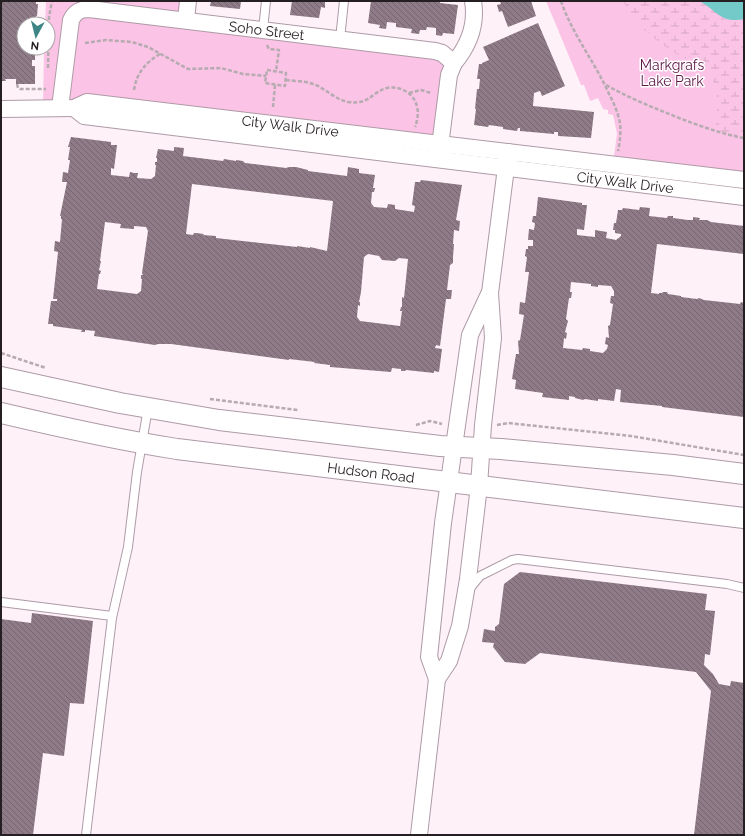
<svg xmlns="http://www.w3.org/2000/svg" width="745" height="836" font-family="Raleway,sans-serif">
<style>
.green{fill:#fbc3e5}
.wetland{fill:url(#wetland-marsh)}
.water{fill:#73cac8}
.building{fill:url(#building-back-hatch);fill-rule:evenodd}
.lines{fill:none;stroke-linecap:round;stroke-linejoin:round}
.service-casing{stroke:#ae9aa6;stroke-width:10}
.minor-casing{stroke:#ae9aa6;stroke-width:18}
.tertiary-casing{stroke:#ae9aa6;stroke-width:22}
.path{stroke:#b6abb1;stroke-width:2.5;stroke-dasharray:4 2;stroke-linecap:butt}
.service{stroke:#fff;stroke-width:8}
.minor{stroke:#fff;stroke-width:16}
.tertiary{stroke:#fff;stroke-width:20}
.labels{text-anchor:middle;stroke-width:3;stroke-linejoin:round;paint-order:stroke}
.street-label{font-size:14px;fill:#251e22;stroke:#fff}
.park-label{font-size:14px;fill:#5b1646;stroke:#fff}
</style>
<defs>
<pattern id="wetland-marsh" width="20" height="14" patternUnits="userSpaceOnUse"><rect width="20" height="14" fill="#fbc3e5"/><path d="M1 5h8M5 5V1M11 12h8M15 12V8" fill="none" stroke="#d7a7c4"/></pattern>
<pattern id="building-back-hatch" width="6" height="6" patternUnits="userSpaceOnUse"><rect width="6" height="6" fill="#8f7b87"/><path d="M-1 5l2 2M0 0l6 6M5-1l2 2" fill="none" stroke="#75646e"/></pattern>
</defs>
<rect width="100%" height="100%" fill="#fef1f8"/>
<g class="green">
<polygon points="46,1 188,1 186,20 435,51 454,63 440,144 43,109 44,48 48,48 48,24 45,24"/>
<polygon points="546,1 744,1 744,180 613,164 617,134 613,115 608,114 608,110 603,109 598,98 590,101 584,85 581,85"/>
</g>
<path class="wetland" d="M623,1H699L710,7L724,19L729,21L744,19V138L716,131C716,115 720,94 712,79C705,65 685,59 672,51C652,38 634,23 623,1Z"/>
<path class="water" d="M699,1H744V19C720,24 717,10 699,1Z"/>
<g class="building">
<polygon points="1,1 36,1 36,4 38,4 37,16 36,16 36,22 37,22 37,24 24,24 24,48 37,48 37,53 35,53 35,60 32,60 32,66 35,66 35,84 16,84 16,79 5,79 6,81 1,81"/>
<polygon points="211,1 241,1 240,9 210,6"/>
<polygon points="292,1 325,1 325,8 321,7 319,18 290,15"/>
<polygon points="371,1 440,1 440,3 458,5 454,34 443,33 442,36 436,35 436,28 427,27 426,30 420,30 419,34 411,33 412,29 396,27 396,23 387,22 386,29 379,28 380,25 368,23"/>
<polygon points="500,1 531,1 536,16 508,27 502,11 499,12 497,5 501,4"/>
<polygon points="538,23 565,86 542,96 540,91 534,93 533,106 594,112 591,138 558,136 558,132 554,132 554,134 520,131 520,128 518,128 517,131 503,129 503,127 489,125 488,127 474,125 476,109 475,109 477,89 479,89 480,79 477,79 479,64 482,64 482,63 489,60 483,47"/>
<path d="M71,137L111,142V145H117L114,169L111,168V175L129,177L130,172L134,173H138L137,178L151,179L155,176L156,165H155V162H157V158H156L158,149L174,151V147L184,148L183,156L223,161L224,159L236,161V160L243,161L245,163L286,168L289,167H296L308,170V171L347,176L348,167L359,169V173L375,175L373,188H375L374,192H372L371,203L374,207L387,208L388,204L395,205V209L414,212L415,206L412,205L415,182H420L421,180L462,185L456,220L460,221L459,231L454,230L453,244H454L453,257V263L450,265L447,290H452L451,299H446L440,346L436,345L435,348L442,349L439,372L434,371V373L406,370L405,371H401V369L392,368L391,372L330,367V365L314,363L315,362L289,359V360L171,344H158L155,345L94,336L95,331L85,330V332H81L82,330L53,326V324H48L51,301H57V299H53L58,252L54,251L55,241L60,242L62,219H61V216H60L67,182H62L63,172L68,173L70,160H68L70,147H68ZM192,184L333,201L327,251L310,247V248L297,246V247L216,238V236L203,235L204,234L196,233H194L193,235L186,234ZM105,222L121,224L120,228L134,229V226L146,227L148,231L142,273L143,275H141V279H142L141,291L137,294L97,289L99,274H100L101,271L99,270L101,261H100ZM368,254L379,256L382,260L395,261L399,258L408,259L404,298L402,297V307H401L400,311H402L400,326L360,321L357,317L358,305L360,306V302H359L361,292L364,257Z"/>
<path d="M538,197L582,203V205H587L584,230L577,229V235L595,237V230L607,232L606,238L616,240L621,236V234L615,233V230H613L614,223H616L618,210H622L623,208L639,210L640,207L650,208L649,216L667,218L668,216H673V218L688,220H693V217L700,218L699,220H707L711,222L744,226V254L657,244L651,293L659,294V293H662L663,292H667L668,294L681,296V297L697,299L699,298L704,300L740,304L741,302L744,303V417L662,407V406L620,402L621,390L616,389L614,401L598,399V401L585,399L583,400L575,398V397L569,396V400L542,397L543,393L515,389L516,380L512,379L516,354H519L518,341L520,340L524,315L519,314L520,302L525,303L529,272H525L527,257L525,256L526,249H528V246H533V240H528L529,229L534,230L535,223L532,222L533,216H536ZM571,282L591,284V286L598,287V285L611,286L614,291V296H611L610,303L613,304L610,325L608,326L609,338L606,337L605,344L608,345L607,349L603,353L590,351V349L583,348L582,350L563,348L564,338L566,339L567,333L565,332L568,321L566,319L569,298H571L572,292H570Z"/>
<polygon points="520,572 707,594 705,610 715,611 710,655 705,654 704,665 713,674 719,684 730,686 731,681 744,683 744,835 694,835 711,691 696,672 540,653 525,664 505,662 493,647 494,643 482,642 484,629 495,631 495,627 499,624 504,584"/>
<polygon points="32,613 93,621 84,704 70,703 64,756 43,753 33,835 1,835 1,619 31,623"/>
</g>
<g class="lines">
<g class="service-casing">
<g id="service">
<polyline points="263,30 266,1"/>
<polyline points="340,39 344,1"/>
<polyline points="471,587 480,576 512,560 518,559 727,584 744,588"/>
<polyline points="1,602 112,616"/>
<polyline points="86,835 112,618 128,547 137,472 148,408"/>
</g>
</g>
<g class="minor-casing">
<g id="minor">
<polyline points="186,20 188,1"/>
<path d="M454,63C469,45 477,25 473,1"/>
<path id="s1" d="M60,108L71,20C75,12 80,9 89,9L435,51L442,53L454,63L449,75L439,154"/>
<path id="s2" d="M74,108L84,116L744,197"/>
<path id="s3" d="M1,109L74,108L87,102L744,180"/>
<polyline points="437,679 429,657 443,523 470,335 489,294"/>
<polyline points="419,835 437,679 449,661 460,626 468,579 479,486 483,425 493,338 490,293 508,152"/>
</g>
</g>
<g class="tertiary-casing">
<g id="tertiary">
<polyline points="1,377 120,403 219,420 440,446 501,449 673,465 744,474"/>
<path id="s4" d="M1,413C60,427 118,440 177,449L744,518"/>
</g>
</g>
<g class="path">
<path d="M561,1C572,34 595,62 609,94C614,103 618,113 620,123C621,132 620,142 618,151"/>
<polyline points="85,43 106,40 132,42 148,47 188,69 221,68 243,74 266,76"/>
<polyline points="267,45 269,49 279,50 276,71"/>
<polyline points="48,68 49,17 52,1"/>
<polygon points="267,70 286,73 285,86 265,83"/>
<path d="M286,80C294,81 305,81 313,84C325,88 334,99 348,102C370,105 370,93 387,88C400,85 415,94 417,107C419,113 417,119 416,125L415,127"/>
<polyline points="17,84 18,88 20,89 46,89"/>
<path d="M606,85C629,98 654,108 679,118C700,126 722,134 744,138"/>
<path d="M134,90C136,74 146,62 160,54"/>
<polyline points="409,93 421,90 431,93"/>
<polyline points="273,107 275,85"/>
<polyline points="1,353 46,368"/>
<polyline points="210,399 298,410"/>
<polyline points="416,425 430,421 442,424"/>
<polyline points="497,425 508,423 631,436 744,455"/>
</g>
<use href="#service" class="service"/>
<use href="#minor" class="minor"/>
<use href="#tertiary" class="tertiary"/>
</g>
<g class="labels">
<g class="street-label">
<text dy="5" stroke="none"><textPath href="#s1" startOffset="290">Soho Street</textPath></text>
<text dy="5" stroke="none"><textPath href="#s3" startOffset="292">City Walk Drive</textPath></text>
<text dy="5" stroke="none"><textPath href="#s2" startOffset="558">City Walk Drive</textPath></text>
<text dy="5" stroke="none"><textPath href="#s4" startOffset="375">Hudson Road</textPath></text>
</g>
<g class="park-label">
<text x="672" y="70">Markgrafs<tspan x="672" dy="16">Lake Park</tspan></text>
</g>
</g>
<rect width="745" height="836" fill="none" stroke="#251e22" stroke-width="4"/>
<g transform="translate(36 36) rotate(187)"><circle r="19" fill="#ffffff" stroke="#a8a5a7"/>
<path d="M0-3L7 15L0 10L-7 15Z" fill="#3d8685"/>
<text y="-6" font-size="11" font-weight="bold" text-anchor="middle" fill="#251e22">N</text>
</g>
</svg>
